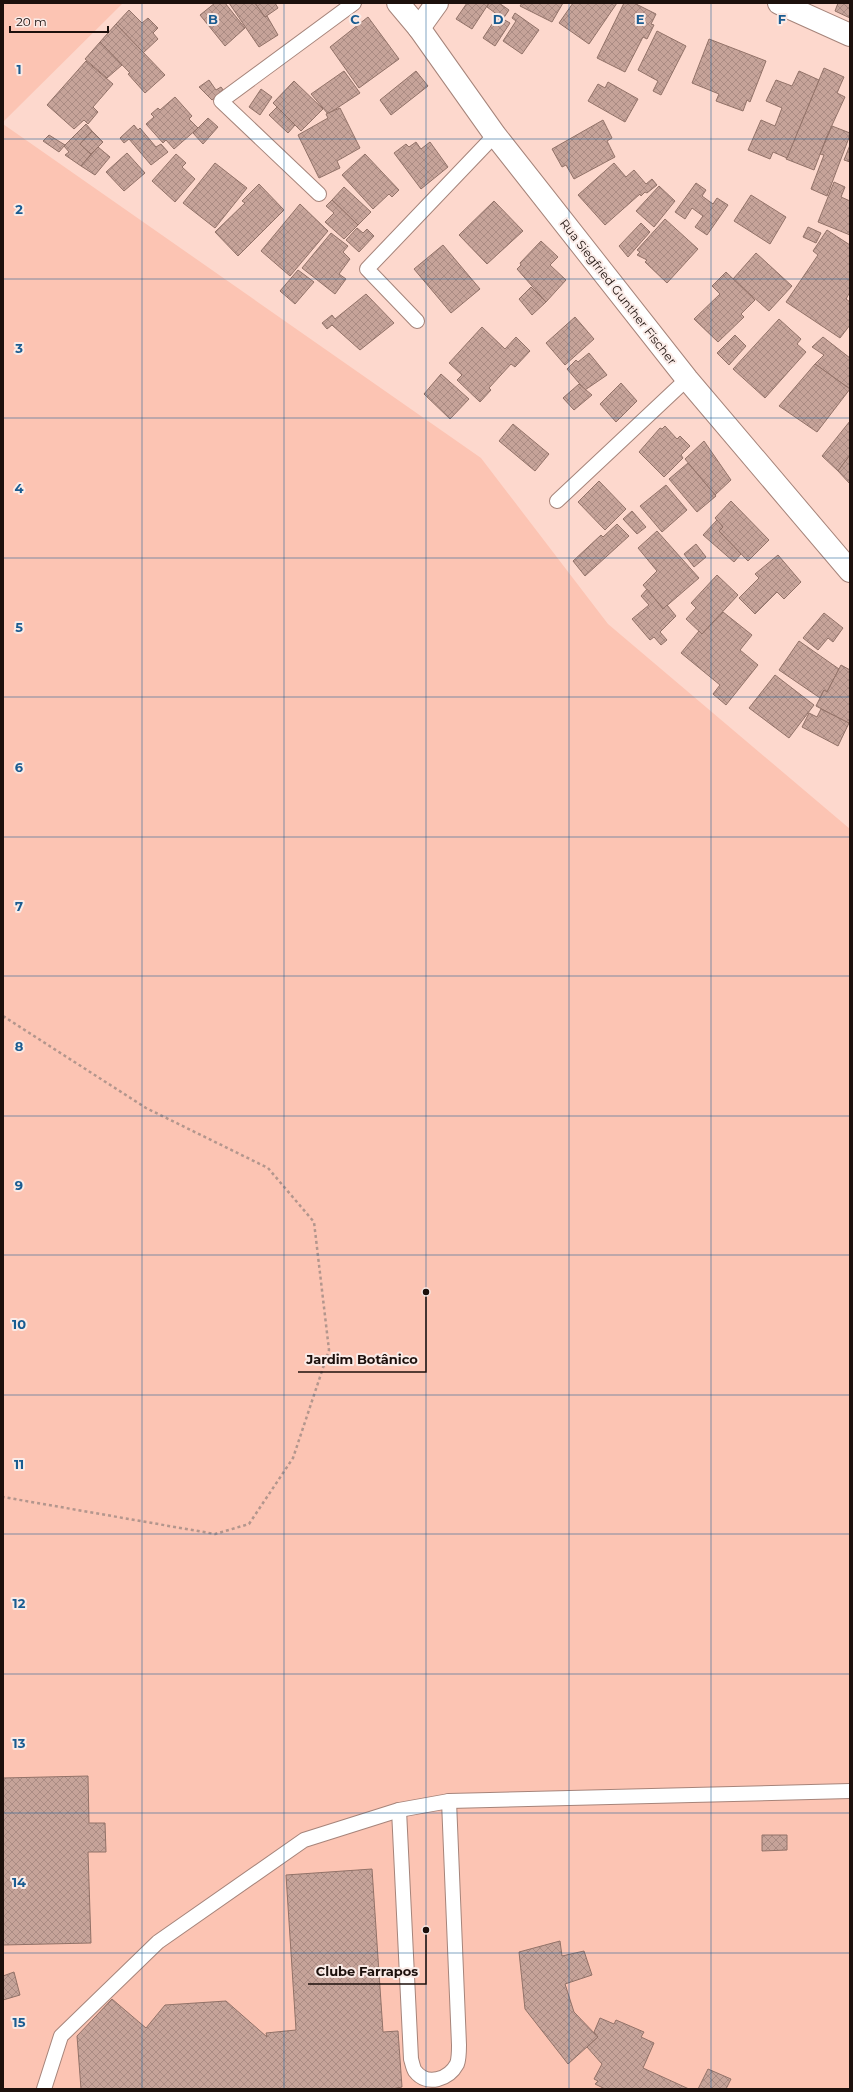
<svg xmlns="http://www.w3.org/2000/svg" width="853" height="2092" font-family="Montserrat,sans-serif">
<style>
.green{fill:#fcc4b3}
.building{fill:url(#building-cross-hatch);stroke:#927268}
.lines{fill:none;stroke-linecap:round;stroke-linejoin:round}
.lane-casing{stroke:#a6847a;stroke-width:16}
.street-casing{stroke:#a6847a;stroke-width:24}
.path{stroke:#b3968d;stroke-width:2.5;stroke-dasharray:3 3;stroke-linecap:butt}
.lane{stroke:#fff;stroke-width:14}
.street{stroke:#fff;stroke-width:22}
.grid{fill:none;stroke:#195c91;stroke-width:1;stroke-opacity:0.55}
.labels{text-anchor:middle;stroke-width:4;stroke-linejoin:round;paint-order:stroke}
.street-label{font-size:12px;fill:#1c100c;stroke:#faebe7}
.grid-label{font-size:13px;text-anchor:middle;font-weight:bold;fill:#195c91;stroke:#faebe7;stroke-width:4;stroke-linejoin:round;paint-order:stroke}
.leader{fill:none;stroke:#1c100c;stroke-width:1.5}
.callout-dot{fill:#1c100c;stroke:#faebe7;stroke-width:1.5}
.callout-label{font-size:13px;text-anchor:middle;font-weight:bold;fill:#1c100c;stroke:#faebe7;stroke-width:4;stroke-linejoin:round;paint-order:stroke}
</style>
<defs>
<pattern id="building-cross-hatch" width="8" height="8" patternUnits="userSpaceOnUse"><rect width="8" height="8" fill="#c6a399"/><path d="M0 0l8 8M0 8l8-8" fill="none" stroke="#aa8b83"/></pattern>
</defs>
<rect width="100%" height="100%" fill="#fdd8cd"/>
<g class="green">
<polygon points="3,3 123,3 3,122"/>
<polygon points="3,124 481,458 608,624 850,829 850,2089 3,2089"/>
</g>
<g class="building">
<polygon points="215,3 225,3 245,28 225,46 200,15"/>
<polygon points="229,3 255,3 265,17 267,16 278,35 259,47"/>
<polygon points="255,3 275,3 278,8 265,17"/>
<polygon points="467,3 489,3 472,29 456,19"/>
<polygon points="489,3 499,3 509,10 503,19 510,23 495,46 483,38 498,15 487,7"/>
<polygon points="522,3 563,3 552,22 520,6"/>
<polygon points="573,3 617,3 589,44 559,23"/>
<polygon points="624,3 634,3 656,14 651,24 654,25 647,39 643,37 625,72 597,58"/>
<polygon points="838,3 850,3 850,18 835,11"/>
<polygon points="129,10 142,23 148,18 158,28 153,33 158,39 143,53 116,24"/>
<polygon points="515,13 539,30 522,54 503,41 516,21 512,18"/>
<polygon points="368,17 399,59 359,88 330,47"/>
<polygon points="116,24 165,75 145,93 128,74 130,73 100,42"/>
<polygon points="657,31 686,46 661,95 653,91 658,81 638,70"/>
<polygon points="709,39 766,61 750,102 747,100 743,111 716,101 719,94 692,83"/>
<polygon points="100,42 122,65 107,78 85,59"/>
<polygon points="86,61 113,84 93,107 98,112 88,124 84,120 74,129 47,105"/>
<polygon points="824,68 844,77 837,93 845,97 827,136 814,170 786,159"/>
<polygon points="344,71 360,93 328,114 311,94"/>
<polygon points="416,71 428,86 391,115 380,100"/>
<polygon points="799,71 819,80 787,158 773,152 770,159 748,150 761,120 775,126 782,108 766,101 776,80 792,86"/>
<polygon points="209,80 216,90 221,87 224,91 212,100 199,87"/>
<polygon points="294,81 323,109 301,131 273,103"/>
<polygon points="608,82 638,99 625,122 588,101 598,84 605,88"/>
<polygon points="261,89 272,97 260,115 249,107"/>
<polygon points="175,97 192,116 189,119 198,128 174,149 166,140 163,143 146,124 154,117 151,114 158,108 160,110"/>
<polygon points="277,107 295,125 288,133 269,115"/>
<polygon points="340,108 360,148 337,161 340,168 319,178 298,135 328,118 326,114"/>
<polygon points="208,118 218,127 203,144 193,133"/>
<polygon points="603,120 612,138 607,141 615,157 574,179 566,165 562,167 552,149"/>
<polygon points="86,124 92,131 80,144 91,154 81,166 65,155 69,152 64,146"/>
<polygon points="134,125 138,130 140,128 156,147 161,144 168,152 151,165 129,139 124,143 120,138"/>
<polygon points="832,126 850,133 850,135 827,196 811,189 824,155 820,154"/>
<polygon points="92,131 103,142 91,154 80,144"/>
<polygon points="49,135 65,145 59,152 43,141"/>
<polygon points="416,142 421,149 430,142 448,167 421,189 394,153 406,144 409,147"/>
<polygon points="850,145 850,162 844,160"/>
<polygon points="98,147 110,157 95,175 81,166"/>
<polygon points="127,153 145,173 124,191 106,172"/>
<polygon points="176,154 186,163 182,167 195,179 175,202 152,181"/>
<polygon points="365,154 399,190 392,197 389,194 373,209 342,175"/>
<polygon points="215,163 247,188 215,228 183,203"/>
<polygon points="614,163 626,177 634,170 646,184 652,179 657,185 647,193 645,192 641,196 640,194 605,225 578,195"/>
<polygon points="834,182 845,187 841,197 850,201 850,235 818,222"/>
<polygon points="696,183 706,190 702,196 713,204 717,198 728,205 707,235 695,227 703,216 692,208 685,219 675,212"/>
<polygon points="259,184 284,210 238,256 215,232 245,203 242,201"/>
<polygon points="659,186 675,201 654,227 636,211"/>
<polygon points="344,187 371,212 358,225 332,200"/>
<polygon points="751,195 786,217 770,244 734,221"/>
<polygon points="332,200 358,225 344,239 325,222 334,213 326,206"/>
<polygon points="494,201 523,231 487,264 459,235"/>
<polygon points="300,204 328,231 290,276 261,251"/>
<polygon points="665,219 698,249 667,283 645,262 647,260 637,255 640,252 637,250"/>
<polygon points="641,223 650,232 628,257 619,246"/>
<polygon points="808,227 821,233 816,243 803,237"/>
<polygon points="357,228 363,233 367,229 374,236 359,252 346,240"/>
<polygon points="827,230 850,245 850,292 846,299 850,302 850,325 840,338 786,302 818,255 813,251"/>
<polygon points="331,233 348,246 343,252 350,259 339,274 346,279 335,294 302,268"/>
<polygon points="541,241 558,257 550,265 566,280 546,302 517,269 521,265 520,263"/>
<polygon points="443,245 480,289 451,313 414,269"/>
<polygon points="756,253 792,286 769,311 733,279"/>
<polygon points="298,270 314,282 295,304 280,291"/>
<polygon points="726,272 755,300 741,314 744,317 718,342 694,319 720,294 712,286"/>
<polygon points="531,287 546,302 532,315 519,299"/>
<polygon points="366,294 394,323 360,350 332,325 327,329 322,323 332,315 335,319"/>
<polygon points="575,317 594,339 565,365 546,343"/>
<polygon points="779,319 801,339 797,344 806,352 765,398 733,369"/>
<polygon points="482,327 505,349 516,337 530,351 515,367 511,364 489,388 491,390 480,402 457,380 462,375 449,363"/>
<polygon points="735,335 746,346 729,365 717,353"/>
<polygon points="823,337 850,358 850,389 815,364 824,355 812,347"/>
<polygon points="589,353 607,375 585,390 567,369 576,360 578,362"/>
<polygon points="815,364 850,389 817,432 779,406"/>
<polygon points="441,374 469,399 450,419 424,394"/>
<polygon points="621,383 637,401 616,422 600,404"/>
<polygon points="579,384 592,395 574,410 563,398"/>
<polygon points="850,421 850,455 838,471 822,456"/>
<polygon points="513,424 549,454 535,471 499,441"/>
<polygon points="665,426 677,439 680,436 690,446 681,455 683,458 664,477 639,452 660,428 662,429"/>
<polygon points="704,441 731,480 715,495 685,459"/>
<polygon points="850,455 850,484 838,471"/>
<polygon points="688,463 716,496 697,512 669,479"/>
<polygon points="599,481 626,509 605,530 578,502"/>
<polygon points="666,485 687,510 662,532 640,506"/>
<polygon points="731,501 769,540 748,561 719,531 723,527 715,518"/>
<polygon points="632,511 646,527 637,534 623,519"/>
<polygon points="717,520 723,527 719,531 741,554 734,562 703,535"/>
<polygon points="617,524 629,536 585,576 573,561 601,535 603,537"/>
<polygon points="657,531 699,578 663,609 643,585 657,571 638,548"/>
<polygon points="696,544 706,557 694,567 684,554"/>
<polygon points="778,555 801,582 784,599 777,592 755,614 739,598 759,578 755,574"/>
<polygon points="717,575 738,595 702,634 686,619 696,608 691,603"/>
<polygon points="647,589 663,609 667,605 676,616 660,632 667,640 661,645 654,637 650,640 632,619 649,605 641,596"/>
<polygon points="723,612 752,635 740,650 758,665 726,705 713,694 720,685 681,653 699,631 702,634"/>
<polygon points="824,613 843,628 833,642 828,638 818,650 803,638"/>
<polygon points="799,641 839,669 827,692 824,690 820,698 779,670"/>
<polygon points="841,665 850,670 850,724 816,706 824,690 827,692"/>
<polygon points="775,675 814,705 789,738 749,708"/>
<polygon points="821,709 849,723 838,746 802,727 809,713 817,717"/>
<polygon points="88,1776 89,1823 105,1823 106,1852 88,1852 91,1943 3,1945 3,1778"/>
<polygon points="762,1835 787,1835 787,1850 762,1851"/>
<polygon points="372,1869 383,2032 398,2031 402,2087 392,2089 81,2089 77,2036 112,1999 146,2028 165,2005 226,2001 267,2037 266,2033 296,2030 286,1875"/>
<polygon points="560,1941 562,1956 584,1951 592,1975 565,1984 574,2012 598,2037 568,2064 525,2009 519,1952"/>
<polygon points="14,1972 20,1995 3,2000 3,1976"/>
<polygon points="600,2018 614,2024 616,2020 644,2032 641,2037 654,2043 643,2068 689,2089 605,2089 595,2084 598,2081 594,2079 602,2064 587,2047 598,2037 594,2032"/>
<polygon points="708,2069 731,2079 726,2089 698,2089"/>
</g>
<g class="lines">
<g class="lane-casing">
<g id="lane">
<polyline points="319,194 221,101 354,3"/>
<polyline points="417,321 367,269 495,135"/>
<polyline points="557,501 687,379"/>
<path d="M399,1810L411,2059C412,2062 413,2068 415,2071C427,2087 449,2079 457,2064C459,2059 459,2051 459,2045L449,1801"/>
<polyline points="44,2089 61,2036 158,1942 304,1840 399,1810 449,1801 850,1791"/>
</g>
</g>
<g class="street-casing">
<g id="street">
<polyline points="398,3 419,28 495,135 687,379 850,571"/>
<polyline points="779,3 850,35"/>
<polyline points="419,28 437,3"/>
</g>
</g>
<polyline class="path" points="3,1016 146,1108 268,1168 314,1222 329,1350 293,1458 249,1524 215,1534 3,1497"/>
<use href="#lane" class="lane"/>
<use href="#street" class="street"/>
</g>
<path class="grid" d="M142,3V2089M284,3V2089M426,3V2089M569,3V2089M711,3V2089M3,139H850M3,279H850M3,418H850M3,558H850M3,697H850M3,837H850M3,976H850M3,1116H850M3,1255H850M3,1395H850M3,1534H850M3,1674H850M3,1813H850M3,1953H850"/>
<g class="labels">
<g class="street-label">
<text transform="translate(618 292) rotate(52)" y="4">Rua Siegfried Gunther Fischer</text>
</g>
</g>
<g class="grid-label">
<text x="213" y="24">B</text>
<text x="355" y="24">C</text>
<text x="498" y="24">D</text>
<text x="640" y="24">E</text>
<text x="782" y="24">F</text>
<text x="19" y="74">1</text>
<text x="19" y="214">2</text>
<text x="19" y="353">3</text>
<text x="19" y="493">4</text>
<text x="19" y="632">5</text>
<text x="19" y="772">6</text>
<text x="19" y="911">7</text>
<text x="19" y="1051">8</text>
<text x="19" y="1190">9</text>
<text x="19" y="1329">10</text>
<text x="19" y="1469">11</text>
<text x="19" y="1608">12</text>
<text x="19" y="1748">13</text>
<text x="19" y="1887">14</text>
<text x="19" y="2027">15</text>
</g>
<path class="leader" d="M426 1292L426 1372H298M426 1930L426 1984H308"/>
<g class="callout-dot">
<circle cx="426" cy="1292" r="4"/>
<circle cx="426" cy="1930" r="4"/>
</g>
<g class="callout-label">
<text x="362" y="1364">Jardim Botânico</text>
<text x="367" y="1976">Clube Farrapos</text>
</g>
<rect width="853" height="2092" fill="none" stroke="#1c100c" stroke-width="8"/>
<path d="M10 26v6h98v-6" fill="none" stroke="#1c100c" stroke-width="2"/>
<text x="16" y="26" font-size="12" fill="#1c100c" stroke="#faebe7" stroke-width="3" paint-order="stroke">20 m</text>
</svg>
